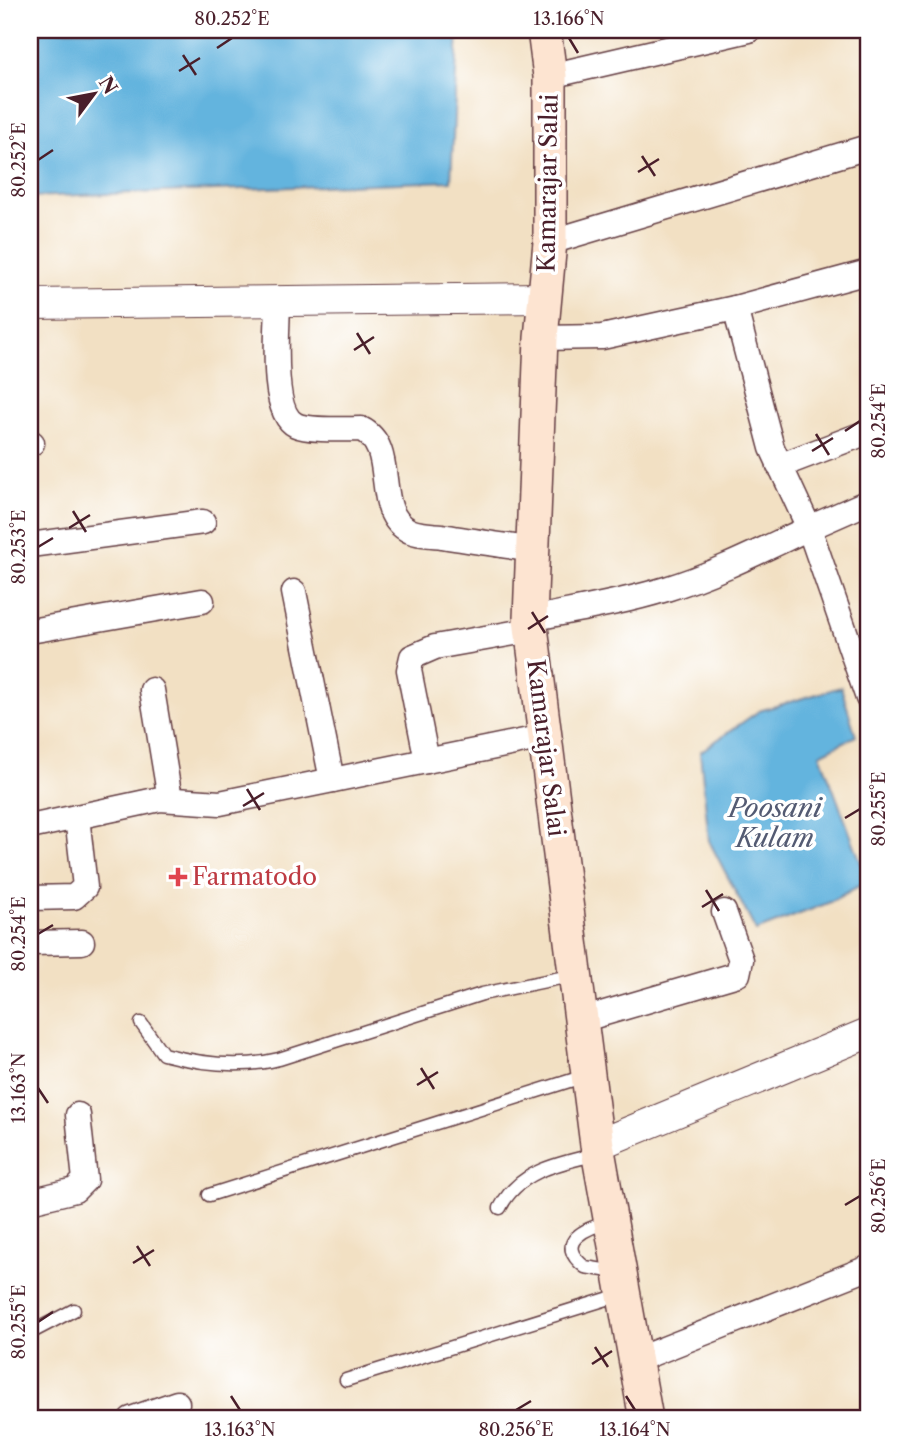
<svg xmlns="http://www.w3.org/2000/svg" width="898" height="1449" font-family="'Libre Caslon Text',serif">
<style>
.water{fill:#64b4de;stroke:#576a84;stroke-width:2}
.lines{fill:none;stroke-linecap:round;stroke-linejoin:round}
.service-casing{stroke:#633c42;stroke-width:15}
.minor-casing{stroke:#633c42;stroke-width:27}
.tertiary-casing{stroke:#633c42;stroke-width:32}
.secondary-casing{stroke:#633c42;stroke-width:36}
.service{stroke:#fff;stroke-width:12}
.minor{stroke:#fff;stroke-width:24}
.tertiary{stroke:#fff;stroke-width:30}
.secondary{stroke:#fde4d1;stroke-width:33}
.ticks{fill:none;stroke:#4a1f2b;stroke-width:2.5}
.health-dot{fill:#e0444e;stroke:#fff;stroke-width:2.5}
.labels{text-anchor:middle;stroke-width:7;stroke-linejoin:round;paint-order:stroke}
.street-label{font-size:24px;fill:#4a1f2b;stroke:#fff}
.health-label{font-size:24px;fill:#be3a42;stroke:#fff;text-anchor:start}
.water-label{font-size:26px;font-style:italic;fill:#545b73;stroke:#fff}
.neatline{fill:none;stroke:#4a1f2b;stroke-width:2.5}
.ticks-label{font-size:18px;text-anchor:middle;fill:#4a1f2b}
</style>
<rect width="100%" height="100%" fill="#fff"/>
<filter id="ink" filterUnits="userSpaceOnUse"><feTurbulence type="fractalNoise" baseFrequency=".0143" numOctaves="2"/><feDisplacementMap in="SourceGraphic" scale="14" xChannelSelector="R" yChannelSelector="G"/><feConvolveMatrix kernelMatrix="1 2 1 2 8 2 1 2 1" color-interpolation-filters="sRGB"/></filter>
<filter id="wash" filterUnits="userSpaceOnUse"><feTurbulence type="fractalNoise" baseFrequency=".00686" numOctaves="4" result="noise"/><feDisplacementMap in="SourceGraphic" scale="28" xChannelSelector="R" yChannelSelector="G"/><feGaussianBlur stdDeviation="1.57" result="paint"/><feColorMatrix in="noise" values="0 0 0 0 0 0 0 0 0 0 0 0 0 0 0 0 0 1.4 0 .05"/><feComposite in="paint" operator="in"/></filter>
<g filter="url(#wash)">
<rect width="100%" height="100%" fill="#f2e0c3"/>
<g class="water">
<polygon points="30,30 458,30 451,181 30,197"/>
<polygon points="841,687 856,736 820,754 868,881 828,903 756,931 709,841 700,752 759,711"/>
</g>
</g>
<g filter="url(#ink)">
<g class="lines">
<g class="service-casing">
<g id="service">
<path d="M141,1023L163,1054C201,1064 240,1069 279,1059L482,994L575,975"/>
<polyline points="209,1195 585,1076"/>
<path d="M500,1208C519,1170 560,1163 598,1154"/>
<path d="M611,1222C587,1227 552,1242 585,1267L616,1272"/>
<polyline points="30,1333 74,1310"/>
<polyline points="346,1380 623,1294"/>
</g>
</g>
<g class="minor-casing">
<g id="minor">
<polyline points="550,76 749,30"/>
<polyline points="550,242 868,147"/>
<path d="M278,301C278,328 269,412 296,425C309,431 346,429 361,429C400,448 370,512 410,531C419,535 433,535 442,536C472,541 503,545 533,550"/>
<polyline points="541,338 602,337 735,308 868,272"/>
<polyline points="30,443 32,443"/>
<polyline points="779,466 868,432"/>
<polyline points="868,502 809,528 868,698"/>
<polyline points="30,545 203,522"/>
<polyline points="294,592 332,780"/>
<path d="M530,619C575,610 621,603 666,589C715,574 762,550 809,528L772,448L735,308"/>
<polyline points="30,631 202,601"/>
<polyline points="152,690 170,799"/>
<polyline points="427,761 409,670 412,657 435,647 531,630"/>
<polyline points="30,827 160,799 220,803 544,737"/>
<polyline points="30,898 74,897 85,887 77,817"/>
<polyline points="30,943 82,942"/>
<polyline points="581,1020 738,974 741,960 724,912"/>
<polyline points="30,1201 75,1190 85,1180 78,1115"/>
<polyline points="636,1360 868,1268"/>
<polyline points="131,1419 177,1403"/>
</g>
</g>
<g class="tertiary-casing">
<g id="tertiary">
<polyline points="30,304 544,298"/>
<polyline points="597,1145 868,1033"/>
</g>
</g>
<g class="secondary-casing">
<polyline id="secondary" points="544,30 550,76 550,242 541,338 530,619 597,1145 646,1419"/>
</g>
<use href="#service" class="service"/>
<use href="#minor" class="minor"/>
<use href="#tertiary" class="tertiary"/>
<use href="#secondary" class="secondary"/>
</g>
</g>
<path class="ticks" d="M569,38L578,53M217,48L232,38M183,55L196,75M179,71L200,58M642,156L655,176M38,160L53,150M638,172L659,159M357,333L370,354M354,350L374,337M845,431L860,421M816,434L829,455M812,451L833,438M73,511L86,532M69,528L90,515M38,547L53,538M532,612L545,633M528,629L548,616M247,789L260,810M243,806L264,793M845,818L860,809M706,890L719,911M702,907L723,894M38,934L53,925M421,1068L434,1089M417,1085L438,1072M38,1088L48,1103M845,1205L860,1196M137,1246L150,1266M133,1263L154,1250M38,1322L53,1312M595,1347L608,1367M592,1364L612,1351M231,1396L240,1410M626,1396L635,1410M516,1410L531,1401"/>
<path class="health-dot" d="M174.5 866.5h7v7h7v7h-7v7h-7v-7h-7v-7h7z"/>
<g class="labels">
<g class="street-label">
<text transform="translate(548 183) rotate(-89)" y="8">Kamarajar Salai</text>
<text transform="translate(546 748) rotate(83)" y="8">Kamarajar Salai</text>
</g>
<g class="health-label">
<text x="192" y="885">Farmatodo</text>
</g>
<g class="water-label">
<text x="775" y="817">Poosani<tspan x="775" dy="30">Kulam</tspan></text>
</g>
</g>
<rect width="898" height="1449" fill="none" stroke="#fff" stroke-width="77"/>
<g transform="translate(94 94) rotate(58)" stroke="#ffffff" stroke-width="5" paint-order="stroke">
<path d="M0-5L12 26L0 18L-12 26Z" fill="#4a1f2b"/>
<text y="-10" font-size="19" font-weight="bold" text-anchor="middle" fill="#4a1f2b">N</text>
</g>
<rect x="38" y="38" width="822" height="1372" class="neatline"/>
<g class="ticks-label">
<text x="232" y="25">80.252°E</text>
<text x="569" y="25">13.166°N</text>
<text transform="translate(19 160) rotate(-90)" y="6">80.252°E</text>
<text transform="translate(879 421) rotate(-90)" y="6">80.254°E</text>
<text transform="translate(19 547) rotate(-90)" y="6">80.253°E</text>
<text transform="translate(879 809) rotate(-90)" y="6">80.255°E</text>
<text transform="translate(19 934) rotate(-90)" y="6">80.254°E</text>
<text transform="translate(19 1088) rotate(-90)" y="6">13.163°N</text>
<text transform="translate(879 1196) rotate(-90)" y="6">80.256°E</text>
<text transform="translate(19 1322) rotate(-90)" y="6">80.255°E</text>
<text x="240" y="1436">13.163°N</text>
<text x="516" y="1436">80.256°E</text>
<text x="635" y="1436">13.164°N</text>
</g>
</svg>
